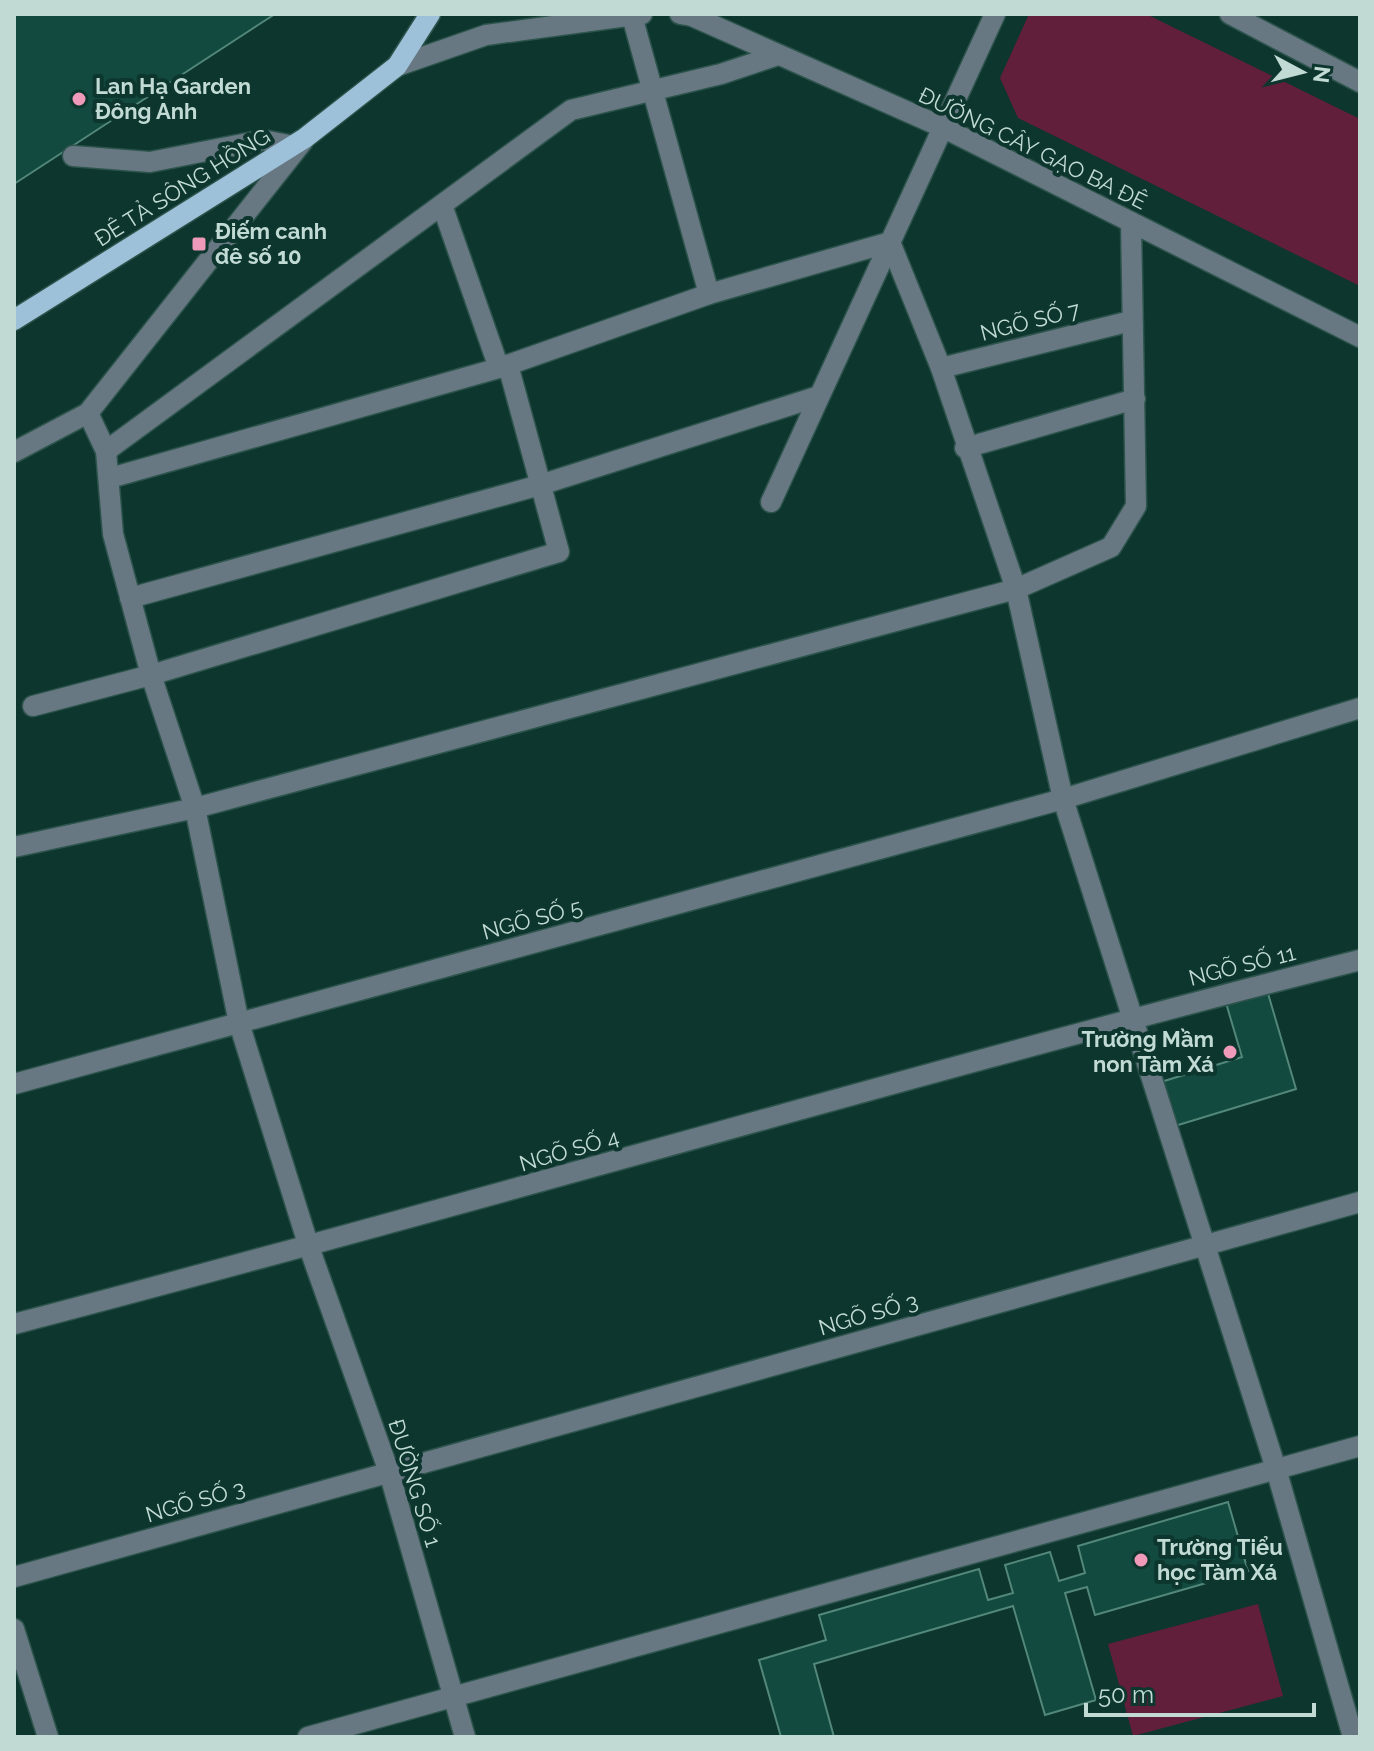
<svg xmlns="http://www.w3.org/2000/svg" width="1374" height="1751" font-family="Raleway,sans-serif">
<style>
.green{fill:#611f3b}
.building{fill:#124a3f;stroke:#52877a;stroke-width:2}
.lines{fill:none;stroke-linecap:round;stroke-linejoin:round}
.minor-casing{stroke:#2d544c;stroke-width:23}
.major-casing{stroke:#2d544c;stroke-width:23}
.minor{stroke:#677883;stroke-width:20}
.major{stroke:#9dc1d8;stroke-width:20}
.poi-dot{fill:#ef9ab8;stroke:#0d362e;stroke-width:3}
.labels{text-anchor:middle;stroke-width:8;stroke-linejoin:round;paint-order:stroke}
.poi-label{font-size:22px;font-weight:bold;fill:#c1dbd4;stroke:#0d362e;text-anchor:start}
.street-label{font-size:22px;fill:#c1dbd4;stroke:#0d362e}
</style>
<rect width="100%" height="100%" fill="#0d362e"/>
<g class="green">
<polygon points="1029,14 1146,14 1360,119 1360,286 1018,118 1000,78"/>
<polygon points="1258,1604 1283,1696 1133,1736 1108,1644"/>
</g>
<g class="building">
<polygon points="14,14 275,14 14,184"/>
<polygon points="1267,990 1296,1089 1175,1126 1161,1082 1242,1057 1226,1003"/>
<polygon points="1228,1502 1248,1571 1095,1615 1087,1587 1065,1593 1096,1700 1045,1715 1013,1606 814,1664 834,1737 781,1737 759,1660 826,1640 819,1615 979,1569 988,1600 1013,1593 1005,1565 1050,1552 1059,1581 1085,1573 1078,1546"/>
</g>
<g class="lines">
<g class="minor-casing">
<g id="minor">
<polyline points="680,14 692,16 942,127 1360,337"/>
<polyline points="1230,14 1360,82"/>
<polyline points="632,16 709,294"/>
<polyline points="397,66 486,35 642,14"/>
<polyline points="303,141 88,413 106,451 113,534 151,675 195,808 239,1023 309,1247 389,1472 465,1737"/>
<polyline points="73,156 150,162 263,140 294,146"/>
<polyline points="442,205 499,368"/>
<polyline points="941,368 1131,321"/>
<polyline points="965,448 1135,399"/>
<polyline points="106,451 571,110 721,74 778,55"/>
<polyline points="14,452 88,413"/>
<polyline points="110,478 499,368 709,294 890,242 941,368 1016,589 1063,799 1276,1469 1353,1737"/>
<polyline points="771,502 995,14"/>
<polyline points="130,598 540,485 819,396"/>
<polyline points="33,706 151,675 559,552 508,365"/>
<polyline points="14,847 195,808 1016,589 1111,547 1136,506 1131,222"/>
<polyline points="14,1084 1063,799 1360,708"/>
<path d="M14,1324C464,1207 909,1074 1360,960"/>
<polyline points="14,1577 1360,1202"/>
<polyline points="14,1629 48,1737"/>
<polyline points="308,1737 1360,1446"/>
</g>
</g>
<g class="major-casing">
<polyline id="major" points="14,320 305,138 397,66 430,14"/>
</g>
<use href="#minor" class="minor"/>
<use href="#major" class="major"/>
</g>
<g class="poi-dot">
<circle cx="79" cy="99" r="8"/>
<rect x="191" y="236" width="16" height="16" rx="4"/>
<circle cx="1230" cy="1052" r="8"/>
<circle cx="1141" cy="1560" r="8"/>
</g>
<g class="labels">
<g class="poi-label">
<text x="95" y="94">Lan Hạ Garden<tspan x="95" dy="25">Đông Anh</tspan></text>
<text x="215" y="239">Điếm canh<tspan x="215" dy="25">đê số 10</tspan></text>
<text x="1214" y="1047" text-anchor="end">Trường Mầm<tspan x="1214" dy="25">non Tàm Xá</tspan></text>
<text x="1157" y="1555">Trường Tiểu<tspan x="1157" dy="25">học Tàm Xá</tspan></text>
</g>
<g class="street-label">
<text transform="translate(1033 148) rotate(26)" y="8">ĐƯỜNG CÂY GẠO BA ĐÊ</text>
<text transform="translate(182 187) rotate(-32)" y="8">ĐÊ TẢ SÔNG HỒNG</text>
<text transform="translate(1030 321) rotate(-14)" y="8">NGÕ SỐ 7</text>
<text transform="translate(532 919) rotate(-15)" y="8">NGÕ SỐ 5</text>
<text transform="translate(1242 965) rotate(-14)" y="8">NGÕ SỐ 11</text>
<text transform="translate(569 1150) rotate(-16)" y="8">NGÕ SỐ 4</text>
<text transform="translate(868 1314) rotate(-16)" y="8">NGÕ SỐ 3</text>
<text transform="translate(415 1483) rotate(73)" y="8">ĐƯỜNG SỐ 1</text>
<text transform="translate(195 1501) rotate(-16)" y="8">NGÕ SỐ 3</text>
</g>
</g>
<rect width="1374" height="1751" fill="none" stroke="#c1dbd4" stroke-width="32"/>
<g transform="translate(1302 72) rotate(97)" stroke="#0d362e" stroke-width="6" paint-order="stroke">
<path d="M0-6L14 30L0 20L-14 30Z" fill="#c1dbd4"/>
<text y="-12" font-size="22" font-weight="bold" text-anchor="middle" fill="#c1dbd4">N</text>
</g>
<path d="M1086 1703v12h228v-12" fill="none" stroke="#c1dbd4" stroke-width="4"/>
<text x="1098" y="1703" font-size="24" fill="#c1dbd4" stroke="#0d362e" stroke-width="6" paint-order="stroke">50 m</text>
</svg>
